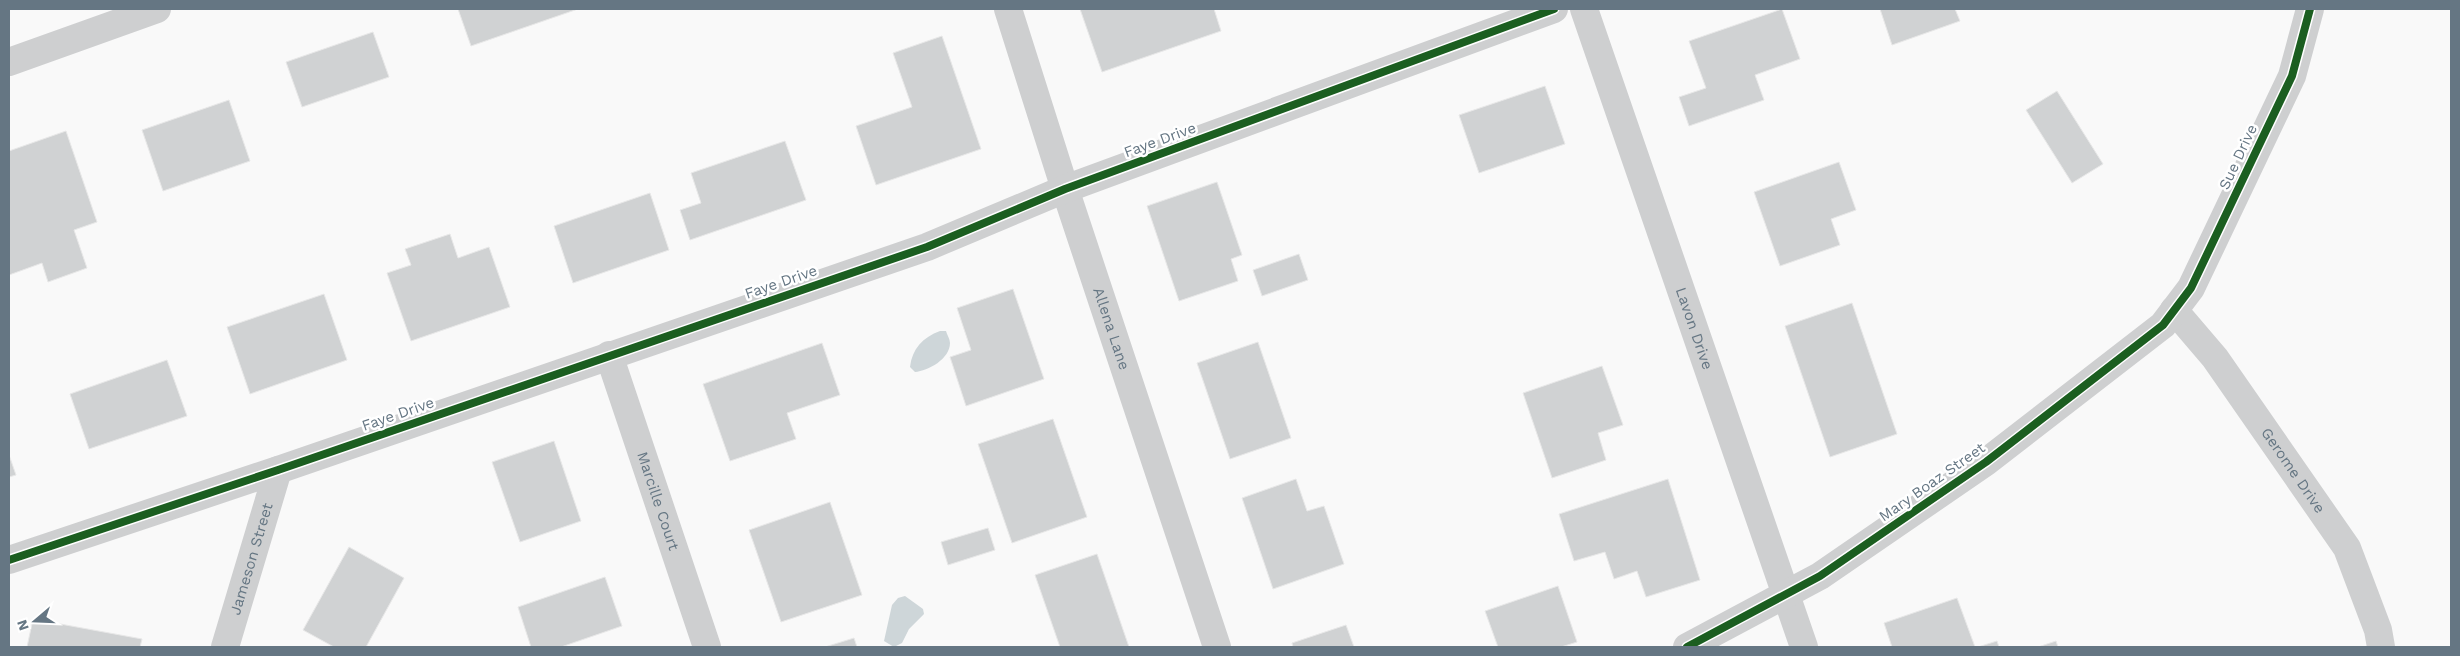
<svg xmlns="http://www.w3.org/2000/svg" width="2460" height="656" font-family="'Work Sans',sans-serif">
<style>
.water{fill:#ced6d9}
.building{fill:#d0d2d3;stroke:#e8e8e8}
.lines{fill:none;stroke-linecap:round;stroke-linejoin:round}
.street{stroke:#cecfd0;stroke-width:28}
.cycleway-casing{stroke:#fff;stroke-width:11}
.cycleway{stroke:#1b5e20;stroke-width:8}
.labels{text-anchor:middle;stroke-width:5;stroke-linejoin:round;paint-order:stroke}
.street-label{font-size:15px;fill:#657683;stroke:#fff}
</style>
<rect width="100%" height="100%" fill="#f9f9f9"/>
<g class="water">
<path d="M940,331H946C947,335 950,339 950,343C950,359 928,371 915,372L910,367C912,349 923,337 940,331Z"/>
<polygon points="905,596 923,609 924,614 909,629 902,643 894,647 884,641 892,605 898,598"/>
</g>
<g class="building">
<polygon points="458,9 578,9 471,46"/>
<polygon points="1080,9 1214,9 1221,31 1102,72"/>
<polygon points="1782,9 1800,59 1755,75 1764,100 1689,126 1679,97 1706,88 1689,41"/>
<polygon points="1880,9 1955,9 1960,21 1892,45"/>
<polygon points="373,32 389,77 302,107 286,62"/>
<polygon points="942,36 981,149 876,185 856,126 912,107 893,53"/>
<polygon points="1545,86 1565,144 1479,173 1459,115"/>
<polygon points="2057,91 2103,164 2072,183 2026,110"/>
<polygon points="229,100 250,161 163,191 142,130"/>
<polygon points="66,131 97,222 74,230 87,268 48,282 42,263 9,275 9,151"/>
<polygon points="785,141 806,200 690,240 680,210 701,203 691,173"/>
<polygon points="1839,162 1856,210 1831,219 1840,245 1780,266 1754,192"/>
<polygon points="1217,182 1242,255 1231,259 1238,281 1179,301 1147,206"/>
<polygon points="650,193 669,250 573,283 554,226"/>
<polygon points="450,234 458,258 489,247 510,307 411,341 387,273 411,265 405,249"/>
<polygon points="1299,254 1308,280 1262,296 1253,270"/>
<polygon points="1013,289 1044,379 966,406 950,357 971,350 957,308"/>
<polygon points="324,294 347,360 250,394 227,327"/>
<polygon points="1852,303 1897,434 1830,457 1785,326"/>
<polygon points="1258,342 1291,438 1230,459 1197,363"/>
<polygon points="822,343 840,395 787,413 796,439 730,461 703,384"/>
<polygon points="167,360 187,416 89,449 70,394"/>
<polygon points="1602,366 1623,425 1598,433 1606,460 1552,478 1523,393"/>
<polygon points="1053,419 1087,517 1012,543 978,444"/>
<polygon points="554,441 581,521 520,542 492,462"/>
<polygon points="9,455 16,475 9,477"/>
<polygon points="1296,479 1307,511 1324,506 1344,564 1273,589 1242,498"/>
<polygon points="1668,479 1700,580 1646,597 1637,571 1614,579 1605,552 1574,561 1559,514"/>
<polygon points="830,502 862,595 781,622 749,530"/>
<polygon points="988,528 995,550 948,565 941,542"/>
<polygon points="349,547 404,578 366,647 334,647 303,630"/>
<polygon points="1097,554 1129,647 1060,647 1035,575"/>
<polygon points="605,577 622,626 561,647 531,647 518,607"/>
<polygon points="1558,586 1577,642 1561,647 1498,647 1485,611"/>
<polygon points="1957,598 1975,647 1892,647 1884,623"/>
<polygon points="33,619 142,639 140,647 27,647"/>
<polygon points="1346,625 1354,647 1293,647 1292,643"/>
<polygon points="854,638 857,647 825,647"/>
<polygon points="1997,641 1999,647 1978,647"/>
<polygon points="2056,641 2058,647 2038,647"/>
</g>
<g class="lines">
<g class="street">
<path id="s1" d="M1008,9L1065,189L1217,647"/>
<path id="s2" d="M1584,9L1804,647"/>
<polyline points="9,62 157,9"/>
<path id="s3" d="M2174,310L2215,358L2347,548L2378,630L2381,647"/>
<path id="s4" d="M609,355L707,647"/>
<polyline points="9,560 278,470 927,247 1065,189 1554,9"/>
<path id="s5" d="M225,647L278,470"/>
<polyline points="1687,647 1820,576 1986,462 2163,325 2191,288 2292,76 2310,9"/>
</g>
<g class="cycleway-casing">
<g id="cycleway">
<polyline points="9,560 278,470 927,247 1065,189 1554,9"/>
<polyline points="1687,647 1820,576 1986,462 2163,325 2191,288 2292,76 2310,9"/>
</g>
</g>
<use href="#cycleway" class="cycleway"/>
</g>
<g class="labels">
<g class="street-label">
<text transform="translate(1160 140) rotate(-20)" y="5">Faye Drive</text>
<text transform="translate(2238 157) rotate(-65)" y="5">Sue Drive</text>
<text transform="translate(781 282) rotate(-19)" y="5">Faye Drive</text>
<text dy="5" stroke="none"><textPath href="#s1" startOffset="336">Allena Lane</textPath></text>
<text dy="5" stroke="none"><textPath href="#s2" startOffset="338">Lavon Drive</textPath></text>
<text transform="translate(398 414) rotate(-19)" y="5">Faye Drive</text>
<text dy="5" stroke="none"><textPath href="#s3" startOffset="200">Gerome Drive</textPath></text>
<text transform="translate(1932 482) rotate(-35)" y="5">Mary Boaz Street</text>
<text dy="5" stroke="none"><textPath href="#s4" startOffset="154">Marcille Court</textPath></text>
<text dy="5" stroke="none"><textPath href="#s5" startOffset="92">Jameson Street</textPath></text>
</g>
</g>
<rect width="2460" height="656" fill="none" stroke="#657683" stroke-width="20"/>
<g transform="translate(35 621) rotate(251)" stroke="#ffffff" stroke-width="4" paint-order="stroke">
<path d="M0-4L9 19L0 12L-9 19Z" fill="#657683"/>
<text y="-8" font-size="14" font-weight="bold" text-anchor="middle" fill="#657683">N</text>
</g>
</svg>
